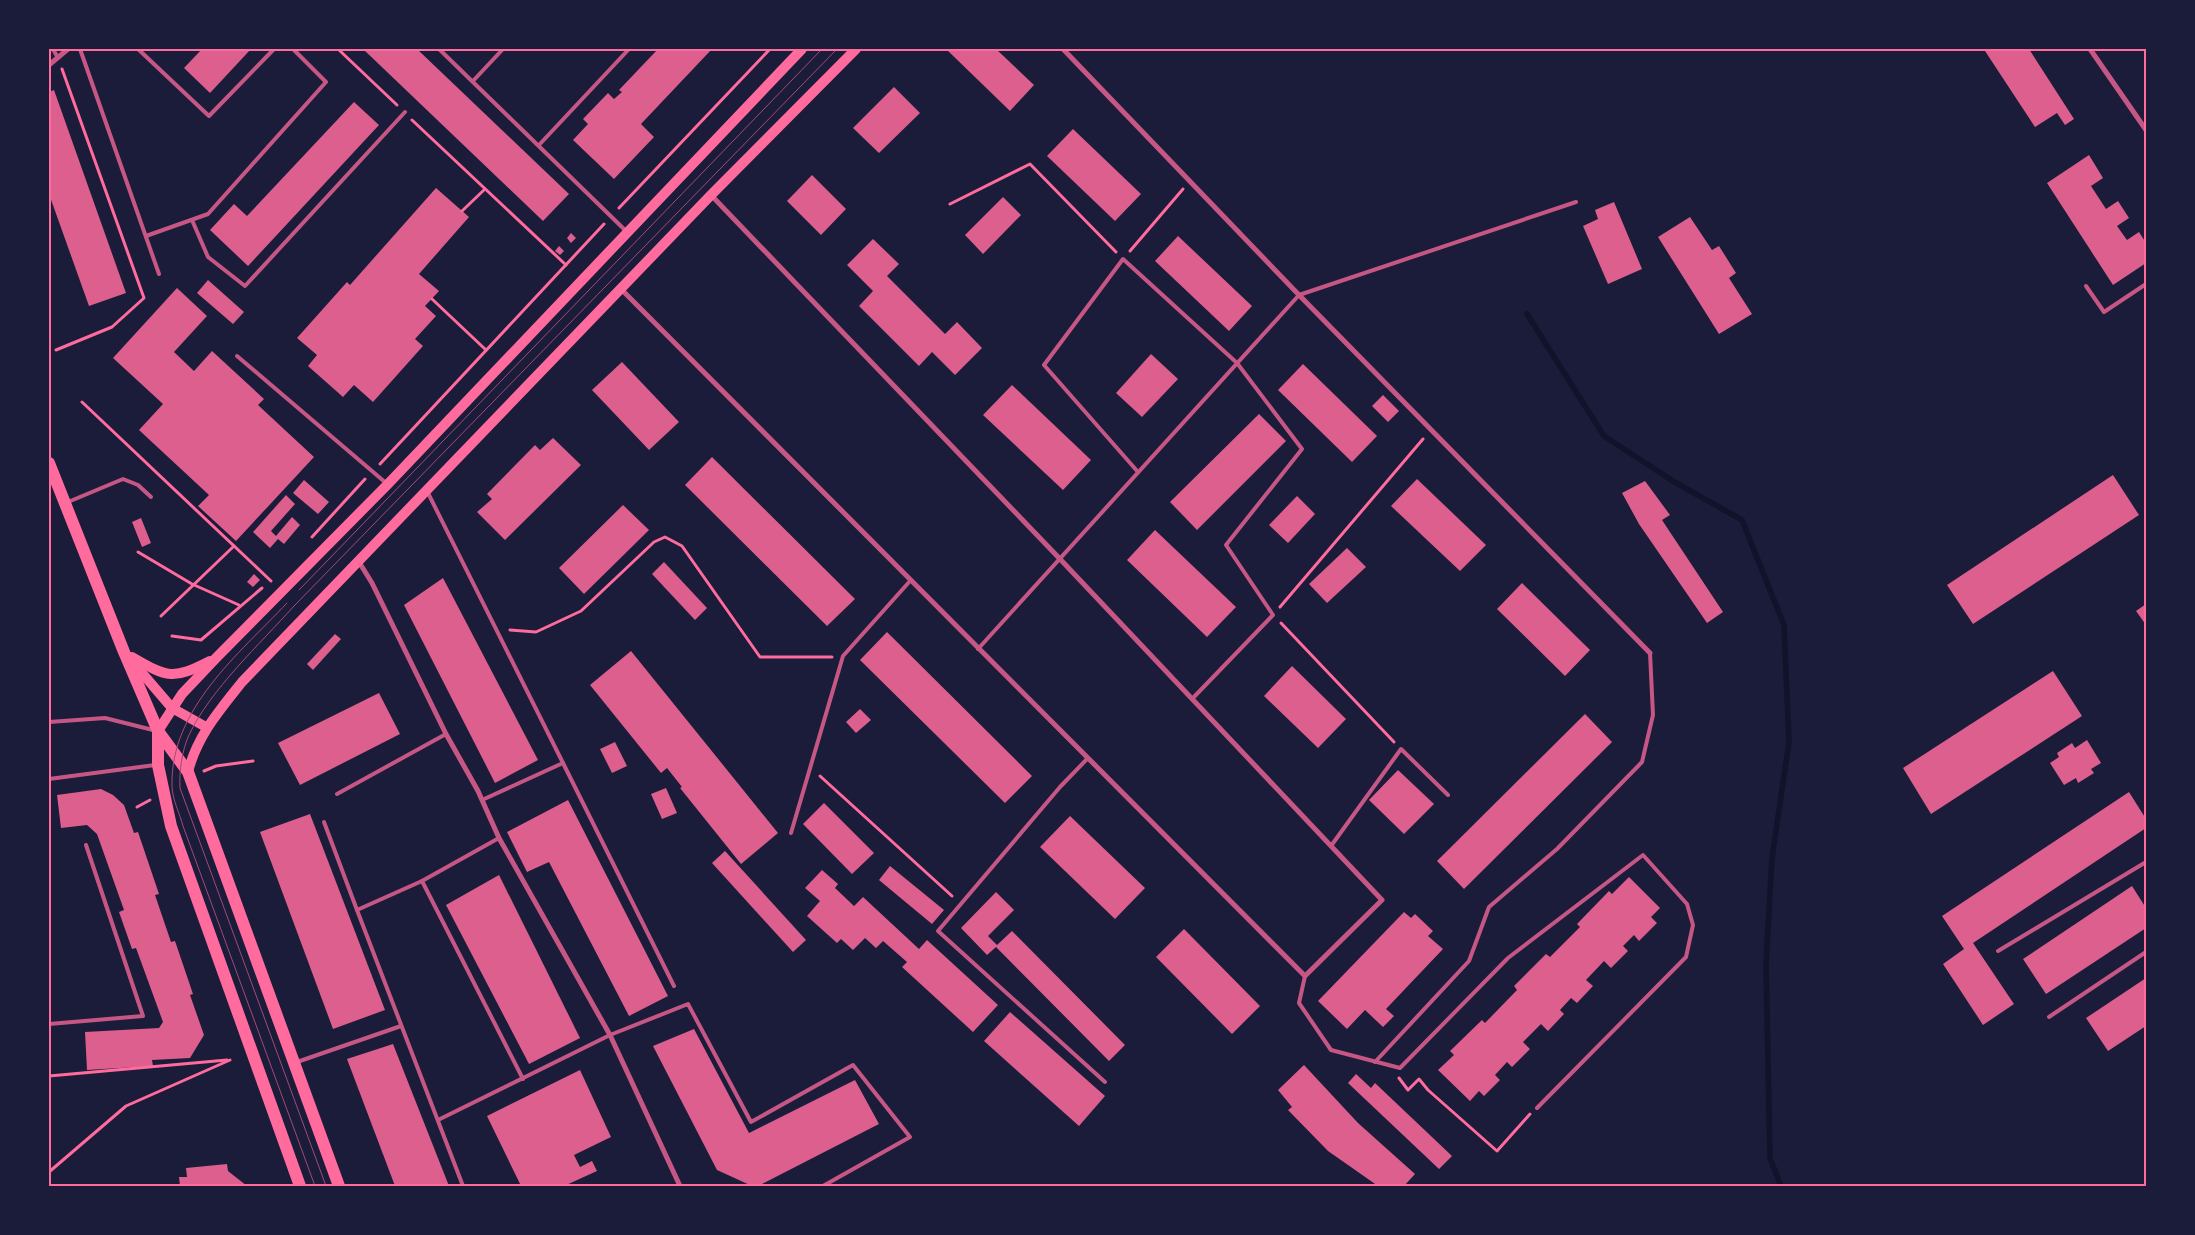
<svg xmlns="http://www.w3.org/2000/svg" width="2195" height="1235" font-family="'Open Sans',sans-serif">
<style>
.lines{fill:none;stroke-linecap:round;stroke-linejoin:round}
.stream{stroke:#12122b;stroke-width:5.5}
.building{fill:#dd5f8e}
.path{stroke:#ff6b9d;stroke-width:3}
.service{stroke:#c65784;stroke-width:4}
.minor{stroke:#c65784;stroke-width:5}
.secondary{stroke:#ff6b9d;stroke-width:10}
.primary{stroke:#ff6b9d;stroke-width:12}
.tram{stroke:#a44b75;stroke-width:1}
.neatline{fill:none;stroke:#ff6b9d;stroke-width:2}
</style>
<rect width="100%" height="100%" fill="#1b1b3a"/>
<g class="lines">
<polyline class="stream" points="1527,314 1604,436 1673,481 1742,520 1784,625 1789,742 1772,858 1766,964 1770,1158 1781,1186"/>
</g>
<g class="building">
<polygon points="202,49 251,49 210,93 184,68"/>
<polygon points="363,49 417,49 569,194 543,221"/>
<polygon points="658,49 712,49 641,124 654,137 614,179 573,140 588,124 583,119 608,93 614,99 622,92 619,90"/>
<polygon points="946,49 996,49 1034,85 1010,111"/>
<polygon points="1988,49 2029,49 2074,119 2065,125 2057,113 2035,127 1985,51"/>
<polygon points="894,87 920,113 879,153 853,128"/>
<polygon points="54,90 126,293 89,306 49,194 49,92"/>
<polygon points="354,102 379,125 248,266 210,230 234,204 247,216"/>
<polygon points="1073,129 1141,194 1115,221 1047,156"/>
<polygon points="2089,155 2103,178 2091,186 2106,209 2118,201 2129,218 2117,226 2127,240 2139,232 2146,243 2146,263 2113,285 2047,183"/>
<polygon points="812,175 846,209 821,235 787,201"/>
<polygon points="436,188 469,217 419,274 439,291 425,306 436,316 415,339 423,346 373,402 354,385 343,397 308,366 317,355 297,338 347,282 350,285"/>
<polygon points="1003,197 1021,215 983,254 965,235"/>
<polygon points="1614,202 1642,269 1608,284 1583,226 1598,219 1595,210"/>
<polygon points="1690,217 1712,250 1719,246 1736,273 1729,278 1752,314 1719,334 1658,237"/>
<polygon points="571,233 576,238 571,243 567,238"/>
<polygon points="1178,236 1252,306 1229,331 1155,261"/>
<polygon points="873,239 899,264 887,276 945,334 957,322 982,348 955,375 932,352 919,366 859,306 873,291 847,265"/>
<polygon points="559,246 564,251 560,255 555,251"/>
<polygon points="208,280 244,312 233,324 197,293"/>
<polygon points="177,288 207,316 174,352 194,371 212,351 264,399 258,405 314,457 236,541 198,506 209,495 139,430 163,404 113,358"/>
<polygon points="1151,354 1178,379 1142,417 1116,393"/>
<polygon points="622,362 679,422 649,450 592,390"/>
<polygon points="1303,364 1377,436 1352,462 1278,390"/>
<polygon points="1012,385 1091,460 1063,490 983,415"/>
<polygon points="1383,395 1399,411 1388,422 1372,406"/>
<polygon points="1259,414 1286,441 1197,530 1170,502"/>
<polygon points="553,438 581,465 505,540 477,512 492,499 487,494 535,445 540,450"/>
<polygon points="712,457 855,599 827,626 685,485"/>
<polygon points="2113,475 2139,515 1973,624 1947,585"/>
<polygon points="1417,479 1486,545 1460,571 1391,506"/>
<polygon points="304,480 329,502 318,514 293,493"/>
<polygon points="1645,481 1670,515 1662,520 1723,612 1707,623 1639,524 1622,493"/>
<polygon points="286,495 295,504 271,531 276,536 292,517 300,525 284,544 278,539 270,548 253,532"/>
<polygon points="1297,496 1315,514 1288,543 1269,525"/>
<polygon points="623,505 649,530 584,594 559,568"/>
<polygon points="141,518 151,543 142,547 132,522"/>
<polygon points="1155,530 1236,607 1207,637 1127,560"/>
<polygon points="1347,548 1366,567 1327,603 1309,584"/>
<polygon points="664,562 707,608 695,620 652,574"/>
<polygon points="254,574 260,580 253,587 247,582"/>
<polygon points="443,578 538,760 495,783 404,605"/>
<polygon points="1522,583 1590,650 1565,676 1497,609"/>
<polygon points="2146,604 2146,625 2136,611"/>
<polygon points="887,632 1032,776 1005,803 860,660"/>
<polygon points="335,634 341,639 313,670 307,664"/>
<polygon points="631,651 778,833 741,864 680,788 682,787 667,768 661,773 590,685"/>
<polygon points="1292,666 1346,719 1318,748 1264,696"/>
<polygon points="2053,671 2082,716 1931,814 1903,768"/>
<polygon points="379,693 400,734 300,785 278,743"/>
<polygon points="860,709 871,720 856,733 846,722"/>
<polygon points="1585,714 1612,742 1464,889 1437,861"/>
<polygon points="2087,740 2101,763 2091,769 2094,773 2078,783 2076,778 2064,785 2050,763 2059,757 2057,753 2072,743 2075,748"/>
<polygon points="615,742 627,766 612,773 600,749"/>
<polygon points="1398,770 1434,804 1404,834 1369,800"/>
<polygon points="666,788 677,813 662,819 651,794"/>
<polygon points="101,789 113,795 124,805 134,833 138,832 159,894 155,895 171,942 175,941 193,994 190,995 204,1035 190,1058 152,1060 153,1066 87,1070 85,1032 159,1028 163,1022 136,948 132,949 119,912 124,910 97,834 87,825 61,828 57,795"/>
<polygon points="2129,792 2146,819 2146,828 1973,943 2014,1004 1983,1025 1943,964 1964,949 1942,916"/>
<polygon points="568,800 668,996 629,1016 549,862 527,872 507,832"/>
<polygon points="824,803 874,853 852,874 803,824"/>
<polygon points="310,814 385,1010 333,1029 260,832"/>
<polygon points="1070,816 1145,888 1115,919 1040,847"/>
<polygon points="725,851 806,940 793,952 712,863"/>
<polygon points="890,866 944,910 932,924 879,880"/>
<polygon points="822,870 838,884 835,888 854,906 863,897 919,949 927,940 998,1005 973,1032 902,967 907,962 883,941 876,948 865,938 853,950 841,939 837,943 807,916 820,901 805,888"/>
<polygon points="499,875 580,1038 529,1064 446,905"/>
<polygon points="1629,877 1660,908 1651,917 1657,923 1639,941 1634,935 1623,946 1628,951 1611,968 1604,961 1586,980 1593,986 1577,1003 1571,998 1560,1010 1564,1014 1548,1031 1541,1024 1523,1042 1530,1049 1512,1067 1507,1062 1495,1075 1500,1080 1484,1096 1479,1091 1470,1101 1438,1070 1454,1055 1450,1051 1482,1020 1485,1023 1517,990 1514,986 1546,954 1550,957 1580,927 1577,924 1609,891 1612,894"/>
<polygon points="2132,886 2146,908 2146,928 2046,994 2023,959"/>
<polygon points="996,892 1014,910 988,936 997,945 1012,931 1125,1045 1109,1061 996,947 987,955 961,928"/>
<polygon points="1404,912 1411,918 1415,914 1433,931 1428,936 1443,949 1386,1009 1394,1016 1383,1027 1365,1010 1347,1029 1318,1001"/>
<polygon points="1184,929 1260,1006 1232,1034 1156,957"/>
<polygon points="2146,978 2146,1026 2108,1051 2086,1018"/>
<polygon points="1010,1012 1105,1096 1079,1126 984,1041"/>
<polygon points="694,1029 749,1133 855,1080 879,1124 758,1186 752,1186 717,1170 653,1046"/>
<polygon points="393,1044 449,1186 395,1186 347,1059"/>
<polygon points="1304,1065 1358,1123 1415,1174 1404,1186 1378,1186 1328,1151 1288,1110 1292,1107 1278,1090"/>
<polygon points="580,1070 611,1137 574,1155 580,1167 592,1161 597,1171 564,1186 521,1186 487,1116"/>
<polygon points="1356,1074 1371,1088 1375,1083 1452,1156 1439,1169 1348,1083"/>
<polygon points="227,1164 228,1171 247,1186 180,1186 179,1177 187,1177 186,1168"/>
</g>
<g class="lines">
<g class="path">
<polyline points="338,49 397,105"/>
<polyline points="412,120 566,265"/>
<polyline points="950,204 1030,164 1116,252"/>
<polyline points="619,208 770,49"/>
<polyline points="462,211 485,189"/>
<polyline points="1130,251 1183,189"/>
<polyline points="432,299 486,350"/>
<polyline points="56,350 112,327 144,298 62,69"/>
<polyline points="82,402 271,581"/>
<polyline points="380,464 604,224"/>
<polyline points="312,537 365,479"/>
<polyline points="138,552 192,584 239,605"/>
<polyline points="1280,607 1423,439"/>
<polyline points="161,616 234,546"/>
<polyline points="1281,623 1394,742"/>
<polyline points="510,630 536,632 581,611 654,542 665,537 682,546 760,657 832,657"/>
<polyline points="172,636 201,640 262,588"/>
<polyline points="204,771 216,766 253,761"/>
<polyline points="820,776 952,896"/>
<polyline points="137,807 150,800"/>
<polyline points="49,1076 227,1060"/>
<polyline points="1399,1078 1408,1090 1419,1079 1428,1090 1497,1151 1530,1114"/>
<polyline points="49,1172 126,1106 230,1060"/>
</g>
<g class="service">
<polyline points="53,49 58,58"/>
<polyline points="80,49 159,274"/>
<polyline points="138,49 209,116 274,49"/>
<polyline points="439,49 626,231"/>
<polyline points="473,81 503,49"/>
<polyline points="539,145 629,49"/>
<polyline points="192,220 208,257 245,286 405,112"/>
<polyline points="146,236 208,214 326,82 293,49"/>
<polyline points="2086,286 2104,312 2146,284"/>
<polyline points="237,356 386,483"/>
<polyline points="1138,472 1044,365 1123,259 1237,363 1302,449 1226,545 1273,615 1192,699"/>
<polyline points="427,491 563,763 482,800"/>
<polyline points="68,502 123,479 138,485 151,497"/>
<polyline points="978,649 1299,295 1576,202"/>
<polyline points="49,722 105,718 153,730"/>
<polyline points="1087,759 1060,787 938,931 1105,1082"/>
<polyline points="563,763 674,986"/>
<polyline points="49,779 155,765"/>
<polyline points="337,794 446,734"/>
<polyline points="324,822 357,910"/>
<polyline points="791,833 843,656 910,581"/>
<polyline points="499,838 422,881 523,1079"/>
<polyline points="1331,846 1401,749 1448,795"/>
<polyline points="422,881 357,910 463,1186"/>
<polyline points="1998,951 2146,862"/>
<polyline points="1305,976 1299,1003 1331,1050 1400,1068 1508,958 1643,855 1687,904 1693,925 1686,957 1537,1108"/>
<polyline points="2049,1017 2146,952"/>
<polyline points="49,1024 143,1016 86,845"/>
<polyline points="297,1062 401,1026"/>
<polyline points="1375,1062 1469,961 1489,907 1557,849 1642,762 1653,715 1650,653"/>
<polyline points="438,1120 610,1035 688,1004 751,1122 853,1065 910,1137 823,1186"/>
</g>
<g class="minor">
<polyline points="1063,49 1299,295 1650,653"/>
<polyline points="2090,49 2146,130"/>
<polyline points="49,65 68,49"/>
<polyline points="621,289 1305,976 1382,900 1060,559 711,195"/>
<polyline points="359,562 372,583 446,734 478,791 499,838 610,1035 680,1186"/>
</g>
<g class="secondary">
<path d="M132,657C168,678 173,680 210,661"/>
<polyline points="130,659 172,708 206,727"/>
<polyline points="158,731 182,694 217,657 388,484 802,49"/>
<path d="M188,772C197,736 219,711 242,682L711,195L856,49"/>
</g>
<g class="primary">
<polyline points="49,463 124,652 158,731 188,772 339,1186"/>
<polyline points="158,731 158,765 171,826 300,1186"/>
</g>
<g class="tram">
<polyline points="299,590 822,49"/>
<path d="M287,603C239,654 170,709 172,786C172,799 180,814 183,826L315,1186"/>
<path d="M326,1186L180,788C179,772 182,750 189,735C210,690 260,644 294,606L837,49"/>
</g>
</g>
<rect width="2195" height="1235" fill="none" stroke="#1b1b3a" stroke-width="100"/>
<rect x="50" y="50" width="2095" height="1135" class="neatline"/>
</svg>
